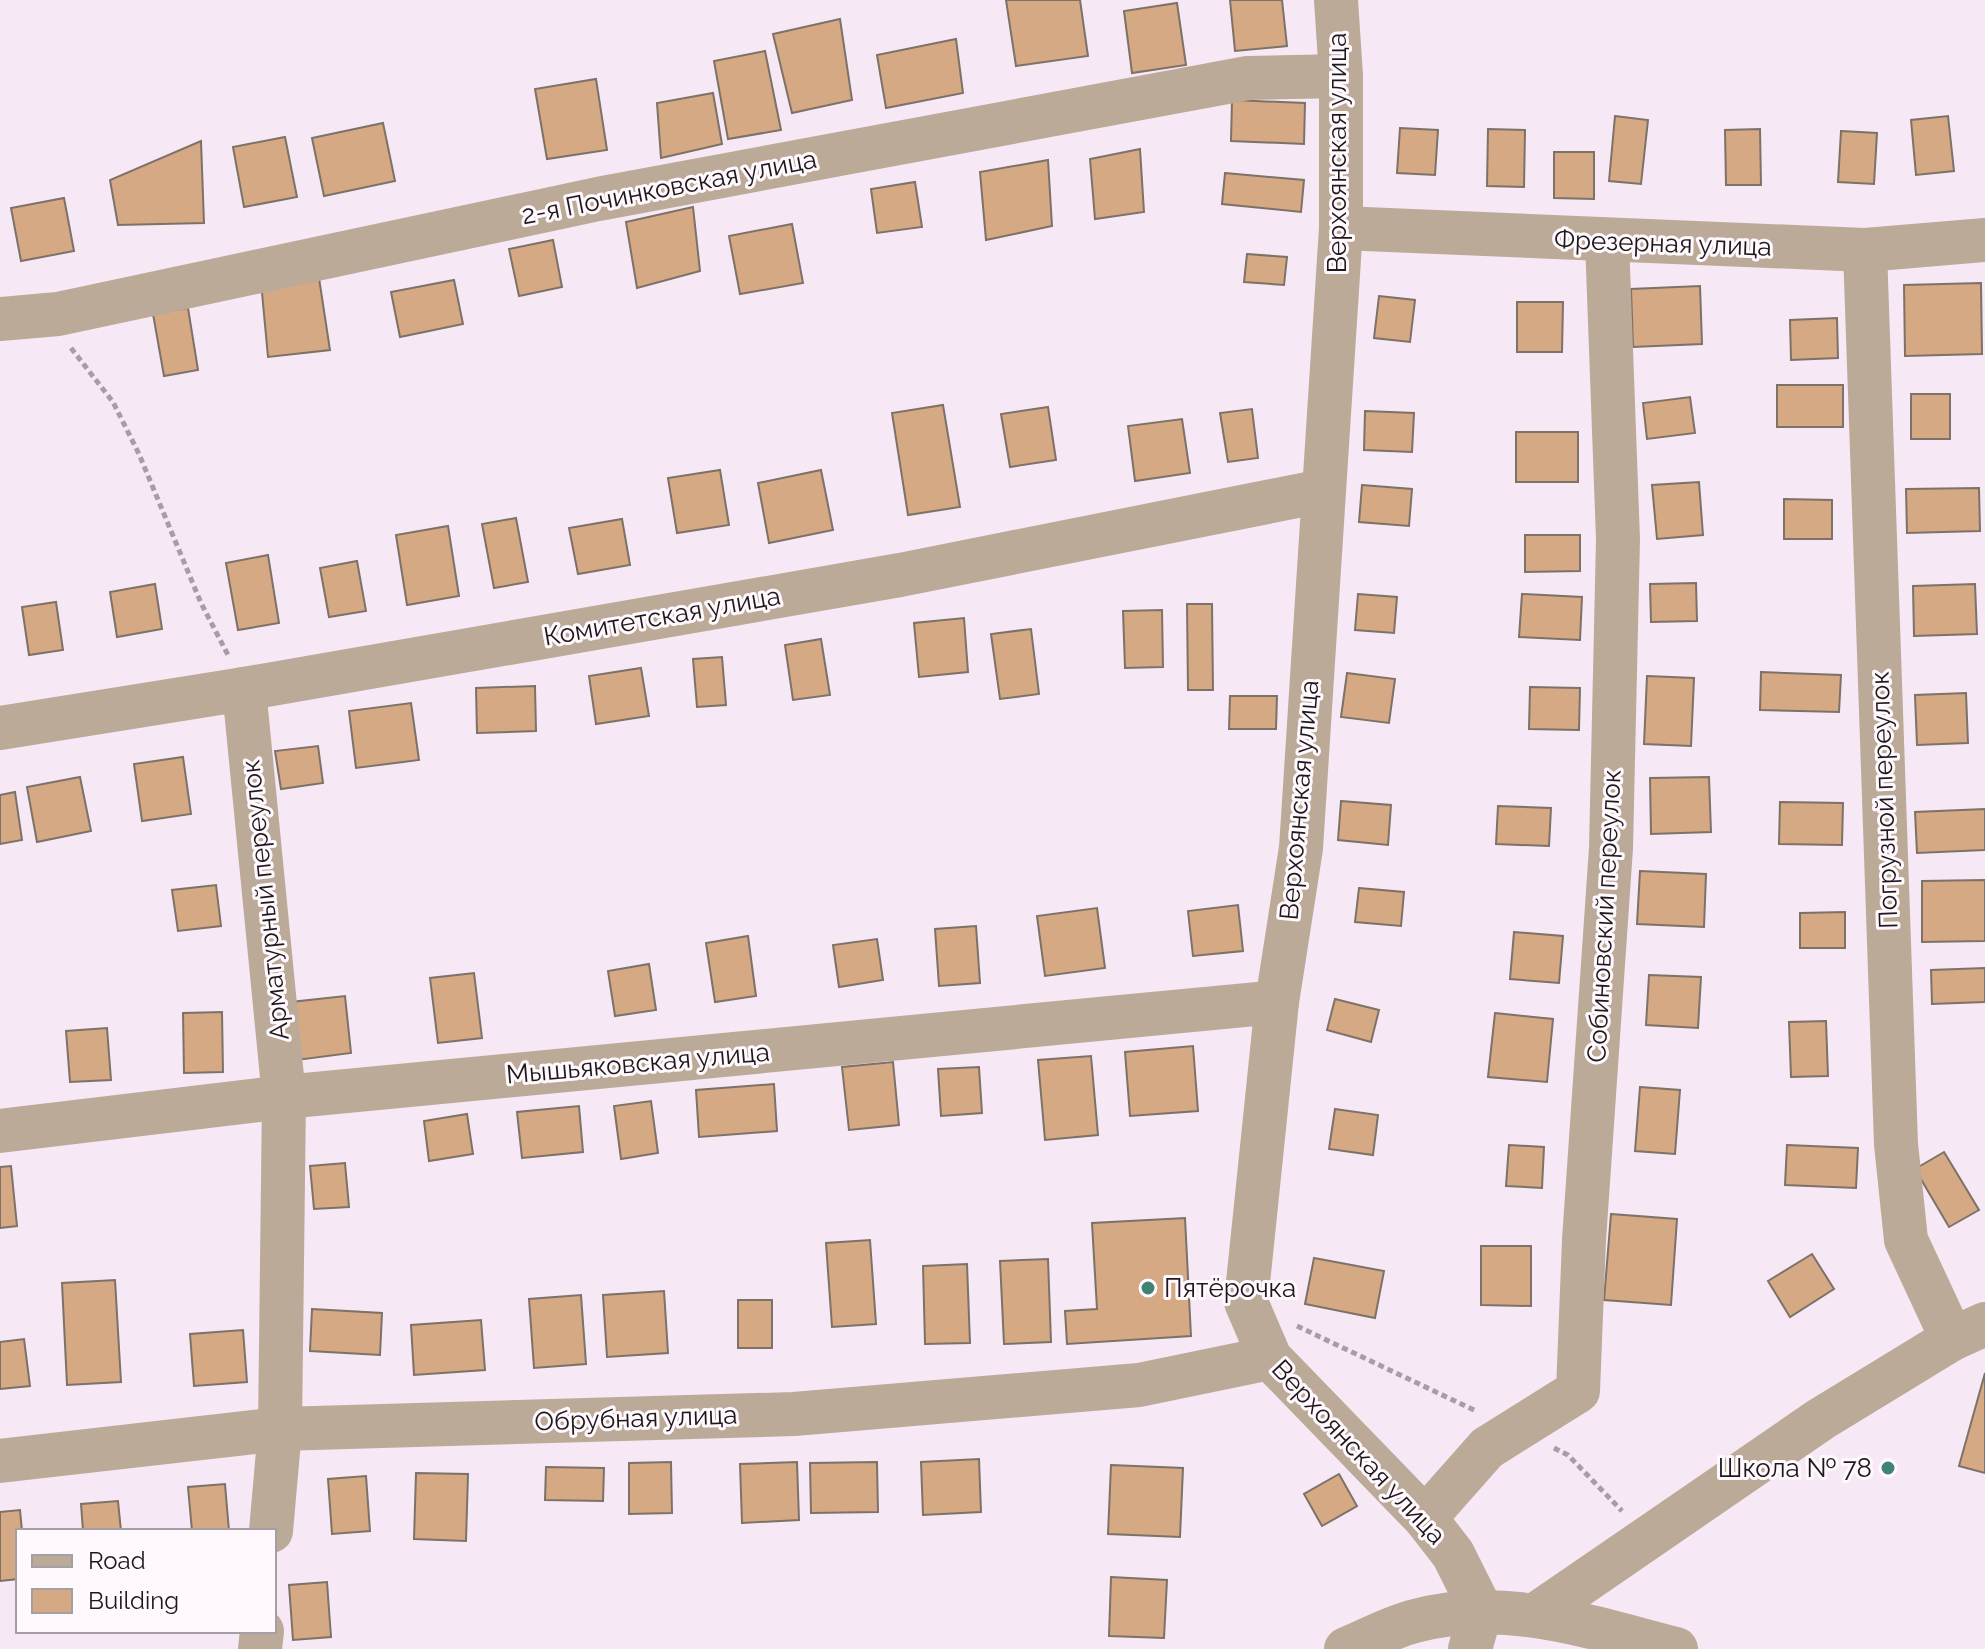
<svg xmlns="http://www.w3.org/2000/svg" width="1985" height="1649" font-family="Raleway,sans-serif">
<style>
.building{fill:#d5a983;stroke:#7d7168;stroke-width:2}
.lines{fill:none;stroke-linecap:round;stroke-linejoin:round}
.path{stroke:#a79da7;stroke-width:5;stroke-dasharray:6 4;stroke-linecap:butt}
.minor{stroke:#bcaa98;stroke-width:44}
.poi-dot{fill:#3f8376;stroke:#fff9fe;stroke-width:3}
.labels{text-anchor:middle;stroke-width:6;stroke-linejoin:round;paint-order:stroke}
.street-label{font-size:26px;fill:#1c181c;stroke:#fff9fe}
.poi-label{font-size:26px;fill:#1c181c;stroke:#fff9fe;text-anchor:start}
</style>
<rect width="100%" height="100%" fill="#f6e9f5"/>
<g class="building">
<polygon points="1006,0 1080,0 1088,56 1016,66"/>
<polygon points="1230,0 1282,0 1287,46 1235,51"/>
<polygon points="1177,3 1186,65 1132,73 1124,11"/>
<polygon points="840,19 852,100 792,113 773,34"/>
<polygon points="956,39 963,93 886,108 877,55"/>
<polygon points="765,51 781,130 728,139 714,61"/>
<polygon points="596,79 607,150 547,159 535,89"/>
<polygon points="713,93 722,144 661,158 657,103"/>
<polygon points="1232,100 1305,103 1304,144 1231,141"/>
<polygon points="1615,116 1648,120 1641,184 1609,181"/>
<polygon points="1948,116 1954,171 1916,175 1911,120"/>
<polygon points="383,123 395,181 324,196 312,138"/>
<polygon points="1400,128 1438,130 1435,175 1397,173"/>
<polygon points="1488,129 1525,130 1524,187 1487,186"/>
<polygon points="1760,129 1761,185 1726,185 1725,130"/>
<polygon points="1841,131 1877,133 1874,184 1838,182"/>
<polygon points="285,137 297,197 244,207 233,147"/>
<polygon points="201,141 204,223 118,225 110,180"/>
<polygon points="1140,149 1144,212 1095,219 1090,159"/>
<polygon points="1554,152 1594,152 1594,199 1554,198"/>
<polygon points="1048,160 1052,226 986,240 980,172"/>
<polygon points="1225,173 1304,180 1301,212 1222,204"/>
<polygon points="915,182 922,227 877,233 871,189"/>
<polygon points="64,198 74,251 21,261 11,208"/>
<polygon points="693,207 700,271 637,288 626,222"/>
<polygon points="792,224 803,283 740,294 729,236"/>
<polygon points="553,240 562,287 519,296 509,249"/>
<polygon points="1247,254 1287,257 1284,285 1244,282"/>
<polygon points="319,278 330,350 268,357 261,282"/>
<polygon points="454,280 463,324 400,337 391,292"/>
<polygon points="1981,283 1982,354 1905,356 1904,285"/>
<polygon points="1700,286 1702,344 1633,347 1631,289"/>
<polygon points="1379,296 1415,300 1410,342 1374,338"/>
<polygon points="1517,302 1563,302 1562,352 1517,352"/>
<polygon points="188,308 198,370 164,376 153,314"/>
<polygon points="1837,318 1838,358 1791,360 1790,320"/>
<rect x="1777" y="385" width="66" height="42"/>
<rect x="1911" y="394" width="39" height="45"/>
<polygon points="1690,397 1695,433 1647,439 1643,403"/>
<polygon points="943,405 960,507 908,515 892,413"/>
<polygon points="1048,407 1056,460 1010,467 1001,414"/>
<polygon points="1252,409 1258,458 1228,462 1220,413"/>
<polygon points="1365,411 1414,413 1412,452 1364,450"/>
<polygon points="1182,419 1190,473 1135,481 1128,426"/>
<rect x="1516" y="432" width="62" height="50"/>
<polygon points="720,470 729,525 677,533 668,478"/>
<polygon points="821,470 833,530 769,543 758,483"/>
<polygon points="1699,482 1703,535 1657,539 1652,485"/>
<polygon points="1362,485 1412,489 1409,526 1359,522"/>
<polygon points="1979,488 1980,531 1907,533 1906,489"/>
<polygon points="1784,499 1832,500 1832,539 1784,539"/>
<polygon points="516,518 528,582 494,588 482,524"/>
<polygon points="622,519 630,565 578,574 569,528"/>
<polygon points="448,526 459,596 407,605 396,535"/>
<polygon points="1525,535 1580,535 1580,571 1525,572"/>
<polygon points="268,555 279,623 238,630 226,563"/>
<polygon points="357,561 366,611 329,617 320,568"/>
<polygon points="1696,583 1697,621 1651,622 1650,584"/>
<polygon points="155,584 162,629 117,637 110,592"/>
<polygon points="1975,584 1977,634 1914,636 1913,586"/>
<polygon points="1358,594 1397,597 1394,633 1355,630"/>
<polygon points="1522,594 1582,597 1580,640 1519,637"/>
<polygon points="56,602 63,650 29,655 22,607"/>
<polygon points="1187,604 1212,604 1213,690 1188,690"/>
<polygon points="1162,610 1163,667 1125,668 1123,611"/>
<polygon points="964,618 968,672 919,677 914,623"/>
<polygon points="1031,629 1039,694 1000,699 991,634"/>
<polygon points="821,639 830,695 793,700 785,645"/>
<polygon points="722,657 726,705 697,707 693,659"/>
<polygon points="641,668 649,716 596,724 589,676"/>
<polygon points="1761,672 1841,675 1839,712 1760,710"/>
<polygon points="1347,673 1395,679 1389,723 1341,717"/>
<polygon points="1647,676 1694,678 1691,746 1644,744"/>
<polygon points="535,686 536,731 477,733 476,688"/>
<polygon points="1530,687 1580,688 1579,730 1529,729"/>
<polygon points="1966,693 1968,743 1917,745 1915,695"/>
<polygon points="1230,696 1277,696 1276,729 1229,729"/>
<polygon points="411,703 419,760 356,768 349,711"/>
<polygon points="318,746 323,783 281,789 275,751"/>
<polygon points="183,757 191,814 142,821 134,764"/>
<polygon points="80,777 91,831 37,842 27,787"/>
<polygon points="1709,777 1711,832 1651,834 1650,778"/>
<polygon points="15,792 22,840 0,844 0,795"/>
<polygon points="1341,801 1391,805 1388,845 1338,840"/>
<polygon points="1780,802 1843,803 1842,845 1779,844"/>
<polygon points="1498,806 1551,808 1549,846 1496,844"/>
<polygon points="1985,809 1985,850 1917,853 1915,812"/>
<polygon points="1640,871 1706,874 1704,927 1637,924"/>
<polygon points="1985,880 1985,941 1922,942 1922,881"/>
<polygon points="216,885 221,926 178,931 172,890"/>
<polygon points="1359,888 1404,892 1401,926 1355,922"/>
<polygon points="1238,905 1243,951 1193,956 1188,911"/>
<polygon points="1097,908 1105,968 1045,976 1037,916"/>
<polygon points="1845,912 1845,948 1800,948 1800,913"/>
<polygon points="976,926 980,983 939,986 935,929"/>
<polygon points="1514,932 1563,936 1559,983 1510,979"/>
<polygon points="748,936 756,996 715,1002 706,943"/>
<polygon points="877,939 883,980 839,987 833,945"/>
<polygon points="649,964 656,1010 615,1016 608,971"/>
<polygon points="1985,968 1985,1002 1932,1004 1931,970"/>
<polygon points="474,973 482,1038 438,1043 430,978"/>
<polygon points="1649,975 1701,977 1698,1028 1646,1025"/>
<polygon points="345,996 351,1053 297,1060 291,1002"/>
<polygon points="1335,999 1379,1010 1371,1042 1327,1030"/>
<polygon points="222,1012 223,1072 184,1073 183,1013"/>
<polygon points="1495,1013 1553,1019 1547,1082 1488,1077"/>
<polygon points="1826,1021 1828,1076 1791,1077 1789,1022"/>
<polygon points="107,1028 111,1080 70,1082 66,1031"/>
<polygon points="1193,1046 1198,1111 1130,1116 1125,1052"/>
<polygon points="1091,1056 1098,1135 1045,1140 1038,1060"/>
<polygon points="893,1062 899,1125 849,1130 842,1067"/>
<polygon points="979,1067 982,1113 941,1116 938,1069"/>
<polygon points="774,1084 777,1131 699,1137 696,1090"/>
<polygon points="1640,1087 1680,1090 1675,1154 1635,1151"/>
<polygon points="651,1101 658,1153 621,1159 614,1106"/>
<polygon points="579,1106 583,1152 522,1158 517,1112"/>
<polygon points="1335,1109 1378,1115 1373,1155 1329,1149"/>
<polygon points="467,1114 473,1154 429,1161 424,1121"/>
<polygon points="1509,1145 1544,1147 1542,1188 1506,1186"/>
<polygon points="1787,1145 1858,1148 1856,1188 1785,1185"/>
<polygon points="1944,1152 1979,1210 1949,1227 1915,1169"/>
<polygon points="345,1163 349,1207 314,1209 310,1166"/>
<polygon points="11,1166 17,1226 0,1228 0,1167"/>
<polygon points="1611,1214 1677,1219 1671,1305 1604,1300"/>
<polygon points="1185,1218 1191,1336 1067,1344 1065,1311 1097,1309 1092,1223"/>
<polygon points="870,1240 876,1324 832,1327 826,1243"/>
<polygon points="1481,1246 1531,1246 1531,1306 1481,1305"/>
<polygon points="1812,1254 1834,1289 1790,1317 1768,1281"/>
<polygon points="1314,1258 1384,1271 1375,1318 1305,1304"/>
<polygon points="1048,1259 1051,1342 1004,1344 1000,1261"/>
<polygon points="967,1264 970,1343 925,1344 923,1266"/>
<polygon points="115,1280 121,1382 67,1385 62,1283"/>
<polygon points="664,1291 668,1353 607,1357 603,1295"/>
<polygon points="581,1295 586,1364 534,1368 529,1299"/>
<rect x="738" y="1300" width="34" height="48"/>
<polygon points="312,1309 382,1313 380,1355 310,1351"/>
<polygon points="481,1320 485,1370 414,1375 411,1325"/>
<polygon points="243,1330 247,1382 194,1386 190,1334"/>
<polygon points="24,1339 30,1386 0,1389 0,1342"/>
<polygon points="1985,1373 1985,1473 1959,1466"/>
<polygon points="979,1459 981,1512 923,1515 921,1462"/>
<polygon points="671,1462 672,1513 629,1514 629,1463"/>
<polygon points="797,1462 799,1520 742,1523 740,1464"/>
<polygon points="877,1462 878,1512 811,1513 810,1463"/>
<polygon points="1111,1465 1183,1468 1180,1537 1108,1534"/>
<polygon points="546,1467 604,1468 603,1501 545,1500"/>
<polygon points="416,1473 468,1474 466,1541 414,1539"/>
<polygon points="1339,1474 1357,1506 1322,1526 1304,1494"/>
<polygon points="366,1476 370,1531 332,1534 328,1479"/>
<polygon points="225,1484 229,1531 192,1531 188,1487"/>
<polygon points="118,1501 121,1531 83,1531 81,1504"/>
<polygon points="20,1510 22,1531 18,1531 18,1579 0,1581 0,1512"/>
<polygon points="1111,1577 1167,1580 1164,1638 1109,1636"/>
<polygon points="327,1582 331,1637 293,1640 289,1585"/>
</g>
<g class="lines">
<g class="path">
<polyline points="71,348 113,402 139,454 201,603 228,655"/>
<polyline points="1297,1326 1476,1411"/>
<polyline points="1554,1448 1568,1455 1622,1511"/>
</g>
<g class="minor">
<polyline points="1336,0 1341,76 1341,228 1301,848 1277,1002 1246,1302 1270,1358 1425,1518 1453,1554 1481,1610"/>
<polyline points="1341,228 1865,250 1985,240"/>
<polyline points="1865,250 1896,1144 1906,1240 1952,1339"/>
<polyline points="0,319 58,314 598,199 1248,78 1341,76"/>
<polyline points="244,689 284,1097 280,1429 271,1531"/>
<polyline points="0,728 244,689 900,575 1322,491"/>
<polyline points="0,1131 284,1097 1277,1002"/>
<polyline points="0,1461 280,1429 794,1414 1139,1385 1270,1358"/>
<polyline points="1425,1518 1487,1448 1578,1391 1584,1240 1611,848 1618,539 1607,241"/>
<polyline points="1537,1614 1821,1419 1952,1339 1985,1324"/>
<polyline points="260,1649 262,1631"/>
<path d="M1346,1649C1368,1640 1391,1627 1415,1621C1505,1597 1589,1627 1676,1649"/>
<polyline points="1470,1649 1481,1610"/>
</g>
</g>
<g class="poi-dot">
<circle cx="1148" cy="1288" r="8"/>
<circle cx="1888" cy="1468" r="8"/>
</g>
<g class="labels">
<g class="street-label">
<text transform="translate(1337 153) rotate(-90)" y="9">Верхоянская улица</text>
<text transform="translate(669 187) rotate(-11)" y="9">2-я Починковская улица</text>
<text transform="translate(1663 243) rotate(2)" y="9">Фрезерная улица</text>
<text transform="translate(662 616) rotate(-10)" y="9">Комитетская улица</text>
<text transform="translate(1299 800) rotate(-85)" y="9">Верхоянская улица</text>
<text transform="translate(1884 800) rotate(-92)" y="9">Погрузной переулок</text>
<text transform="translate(265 900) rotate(-96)" y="9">Арматурный переулок</text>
<text transform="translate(1604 916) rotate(-87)" y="9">Собиновский переулок</text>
<text transform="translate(638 1063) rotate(-5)" y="9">Мышьяковская улица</text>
<text transform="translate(636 1418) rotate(-2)" y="9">Обрубная улица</text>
<text transform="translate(1359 1452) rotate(47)" y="9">Верхоянская улица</text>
</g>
<g class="poi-label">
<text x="1164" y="1297">Пятёрочка</text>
<text x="1872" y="1477" text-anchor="end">Школа № 78</text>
</g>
</g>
<rect x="16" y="1529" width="260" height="104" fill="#fff9fe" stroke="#a49fa4" stroke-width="2"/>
<rect x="32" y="1555" width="40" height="12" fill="#bcaa98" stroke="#a49fa4" stroke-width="2"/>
<text x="88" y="1569" font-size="24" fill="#1c181c">Road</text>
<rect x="32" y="1589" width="40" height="24" fill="#d5a983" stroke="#a49fa4" stroke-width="2"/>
<text x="88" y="1609" font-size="24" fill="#1c181c">Building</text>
</svg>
